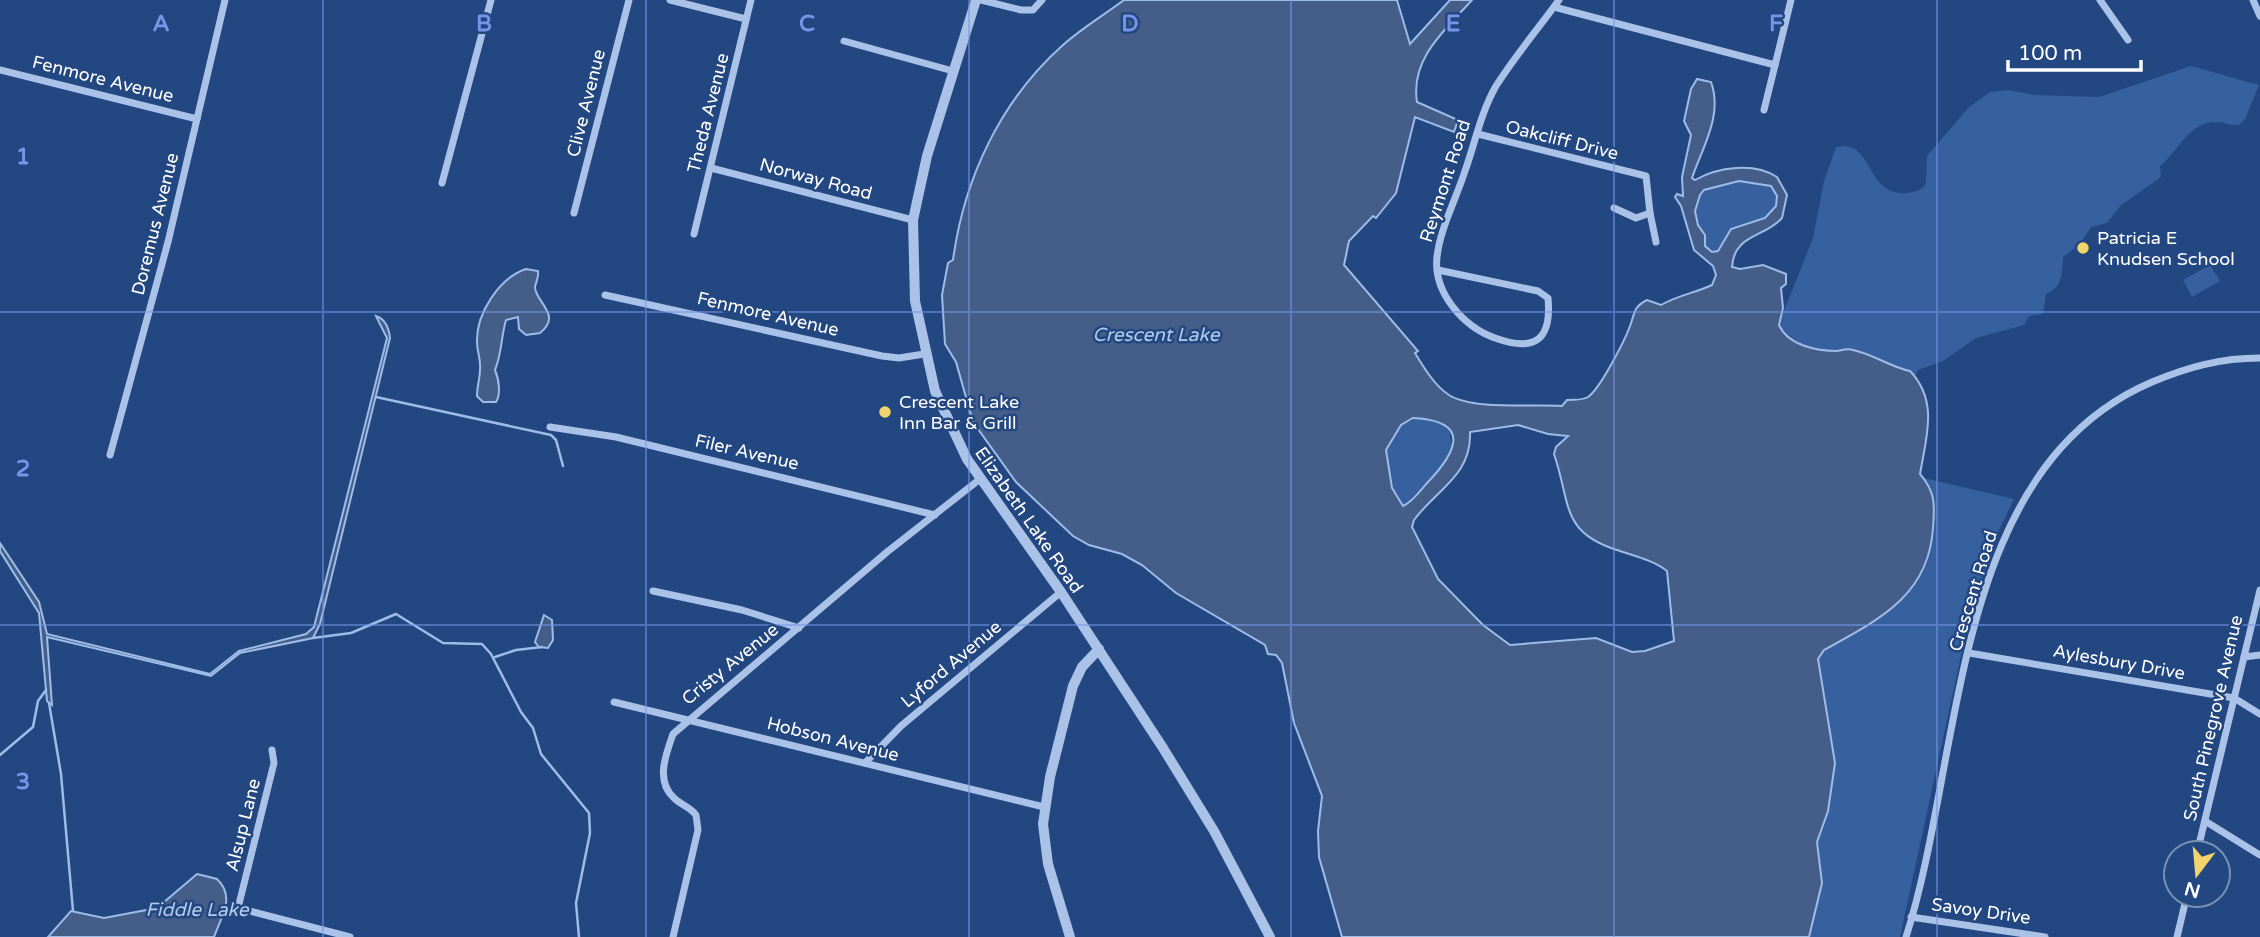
<svg xmlns="http://www.w3.org/2000/svg" width="2260" height="937" font-family="'Varela Round',sans-serif">
<style>
.green{fill:#37609f}
.water{fill:#445e89;stroke:#9ebce8;stroke-width:2;fill-rule:evenodd}
.lines{fill:none;stroke-linecap:round;stroke-linejoin:round}
.stream{stroke:#9ebce8;stroke-width:2.5}
.minor{stroke:#aac2e7;stroke-width:7}
.tertiary{stroke:#aac2e7;stroke-width:10}
.grid{fill:none;stroke:#7795e8;stroke-width:2;stroke-opacity:0.55}
.poi-dot{fill:#f2d36c;stroke:#234781;stroke-width:2.5}
.labels{text-anchor:middle;stroke-width:5;stroke-linejoin:round;paint-order:stroke}
.street-label{font-size:18px;fill:#fff;stroke:#234781}
.poi-label{font-size:18px;fill:#fff;stroke:#234781;text-anchor:start}
.water-label{font-size:19px;font-style:italic;fill:#b5ccef;stroke:#234781}
.grid-label{font-size:23px;text-anchor:middle;font-weight:bold;fill:#7795e8;stroke:#234781;stroke-width:5;stroke-linejoin:round;paint-order:stroke}
</style>
<rect width="100%" height="100%" fill="#234781"/>
<g class="green">
<path d="M2191,66L2259,85L2245,119L2239,125C2231,126 2224,122 2217,122C2188,122 2179,151 2160,166L2161,177L2120,206L2107,223L2091,227L2080,244L2063,257C2062,273 2063,287 2046,294L2043,314L2029,316L2024,325L1976,338L1943,361L1918,370L1915,376L1910,371L1885,365L1854,350L1834,351L1802,345L1781,329L1780,321L1813,238L1824,181L1836,147C1874,138 1865,197 1907,193C1915,192 1920,191 1926,184L1927,156L1969,107L1990,92L2008,90L2036,95L2099,97Z"/>
<path d="M1739,181L1771,186L1777,196L1776,206L1765,218L1737,227L1715,253L1705,246C1704,227 1685,209 1704,190Z"/>
<polygon points="2210,265 2220,281 2192,297 2183,280"/>
<polygon points="1419,418 1441,423 1449,430 1453,452 1443,468 1403,506 1392,488 1386,450 1401,425"/>
<path d="M1924,478L2014,499L1999,530L1970,614L1900,937H1809L1822,883L1817,842L1828,811L1835,763L1818,659L1824,650C1883,617 1939,590 1934,513C1933,501 1934,486 1924,478Z"/>
</g>
<g class="water">
<path d="M1124,0H1397L1410,44L1450,0H1472C1445,30 1410,59 1417,102L1458,120L1454,132L1415,117L1396,193L1376,218L1373,216L1349,241L1344,265L1418,351L1415,353C1424,368 1435,386 1449,395C1472,410 1533,404 1562,406L1567,400C1574,399 1581,401 1588,397C1600,389 1625,340 1630,326C1635,313 1633,307 1647,300L1661,305C1678,295 1695,293 1712,285L1716,275L1713,266L1694,250L1681,206L1675,197L1677,194L1683,196L1682,177L1691,135L1684,121L1691,89L1697,79L1711,82C1723,115 1703,146 1692,178L1695,180C1718,167 1754,162 1777,177L1787,195L1782,218C1764,238 1734,234 1732,267L1740,269L1763,265L1786,274V284L1781,288L1783,308L1779,325C1788,345 1816,351 1837,351C1842,350 1848,348 1853,350C1873,354 1890,367 1910,371C1939,401 1926,438 1920,474C1935,491 1935,504 1933,528C1929,596 1878,620 1824,650L1818,659L1835,763L1828,811L1817,842L1822,883L1809,937H1342L1319,857L1318,831L1322,796L1294,723L1282,663L1276,655L1268,654L1265,645L1176,593L1142,565L1122,554L1089,545L1073,536L1016,482L973,422L956,362L945,344L942,295L948,263L953,260C964,178 1001,100 1063,45C1082,28 1104,15 1124,0ZM1739,181L1771,186L1777,196L1776,206L1765,218L1731,229L1718,251L1712,252L1705,246V235L1698,225L1695,211L1700,195L1704,190ZM1413,418C1473,421 1456,453 1427,483C1420,491 1412,502 1403,506L1392,488L1386,450L1401,425ZM1518,425L1548,434L1568,436L1556,447L1554,454C1571,503 1560,532 1617,550C1634,556 1653,560 1667,571L1674,641L1645,651L1632,652L1596,638L1510,645L1483,625L1438,579L1412,527L1414,520C1437,489 1472,475 1470,432Z"/>
<path d="M526,269L538,271C539,278 536,281 535,287C535,302 563,315 540,333L526,335L519,329L518,317L506,320C501,337 502,353 495,370C499,379 501,395 496,402H483L477,396C477,387 480,378 480,369C481,360 477,351 477,342C476,314 499,278 526,269Z"/>
<path d="M376,316C385,319 389,329 390,338L320,624L313,638L240,653L211,676L47,637L52,705L47,701L39,613L0,551V543L39,602L47,634L210,674L239,651L306,634L314,627L387,338Z"/>
<polygon points="544,615 552,620 553,640 548,648 539,647 535,642"/>
<path d="M197,874L217,879C236,897 221,917 214,937H48L71,911L104,918L157,908Z"/>
</g>
<g class="lines">
<g class="stream">
<polyline points="376,397 551,435 556,440 563,466"/>
<polyline points="313,638 351,633 396,614 443,643 482,644 491,654 521,712 533,728 541,754 589,813 590,833 576,903 579,937"/>
<polyline points="495,657 516,650 542,647"/>
<polyline points="49,703 61,774 73,911"/>
<polyline points="0,755 33,727 38,701 46,690"/>
</g>
<g class="minor">
<polyline points="670,0 746,19"/>
<polyline points="981,0 1021,10 1033,10 1042,0"/>
<polyline points="2100,0 2128,40"/>
<polyline points="2253,0 2260,16"/>
<polyline points="1554,7 1775,65"/>
<polyline points="844,41 953,71"/>
<polyline points="0,70 197,119"/>
<polyline points="1764,110 1791,0"/>
<polyline points="1478,134 1646,176 1650,213 1636,218 1614,208"/>
<polyline points="711,168 913,220"/>
<polyline points="442,183 491,0"/>
<polyline points="574,213 629,0"/>
<polyline points="1650,213 1656,242"/>
<polyline points="694,234 751,0"/>
<path d="M1438,270L1538,291L1548,298C1552,341 1534,352 1495,338C1464,327 1433,293 1437,257C1440,229 1456,199 1465,171C1475,143 1481,112 1496,86C1515,56 1538,29 1559,0"/>
<polyline points="605,295 882,356 899,358 924,354"/>
<polyline points="550,427 616,437 935,515"/>
<polyline points="110,455 168,242 225,0"/>
<polyline points="653,591 742,610 799,628"/>
<polyline points="1969,653 2234,698 2260,714"/>
<polyline points="2244,657 2260,655"/>
<polyline points="614,702 1044,807"/>
<polyline points="272,750 274,763 238,908 350,937"/>
<polyline points="865,763 901,726 1061,592"/>
<polyline points="2205,821 2260,855"/>
<polyline points="2197,853 2260,590"/>
<polyline points="1911,917 2045,937"/>
<path d="M673,937L698,830L696,815C690,807 681,805 674,798C655,781 666,754 673,734L887,552L980,479"/>
<path d="M1906,937C1964,757 1949,469 2152,382C2188,367 2221,358 2260,358"/>
<polyline points="2177,937 2187,895"/>
</g>
<g class="tertiary">
<polyline points="976,0 927,156 913,220 915,301 935,391 967,459 1061,592 1163,748 1214,831 1270,937"/>
<polyline points="1070,937 1048,864 1043,824 1050,777 1073,686 1082,667 1099,649"/>
</g>
</g>
<path class="grid" d="M323,0V937M646,0V937M969,0V937M1291,0V937M1614,0V937M1937,0V937M0,312H2260M0,625H2260"/>
<g class="poi-dot">
<circle cx="2083" cy="248" r="7"/>
<circle cx="885" cy="412" r="7"/>
</g>
<g class="labels">
<g class="street-label">
<text transform="translate(103 79) rotate(14)" y="6">Fenmore Avenue</text>
<text transform="translate(586 103) rotate(-76)" y="6">Clive Avenue</text>
<text transform="translate(708 113) rotate(-76)" y="6">Theda Avenue</text>
<text transform="translate(1562 140) rotate(14)" y="6">Oakcliff Drive</text>
<text transform="translate(816 179) rotate(15)" y="6">Norway Road</text>
<text transform="translate(1445 181) rotate(-72)" y="6">Reymont Road</text>
<text transform="translate(155 224) rotate(-76)" y="6">Doremus Avenue</text>
<text transform="translate(768 314) rotate(13)" y="6">Fenmore Avenue</text>
<text transform="translate(747 452) rotate(13)" y="6">Filer Avenue</text>
<text transform="translate(1029 520) rotate(55)" y="6">Elizabeth Lake Road</text>
<text transform="translate(1973 591) rotate(-73)" y="6">Crescent Road</text>
<text transform="translate(2119 662) rotate(10)" y="6">Aylesbury Drive</text>
<text transform="translate(730 664) rotate(-39)" y="6">Cristy Avenue</text>
<text transform="translate(951 664) rotate(-40)" y="6">Lyford Avenue</text>
<text transform="translate(2213 718) rotate(-77)" y="6">South Pinegrove Avenue</text>
<text transform="translate(833 739) rotate(14)" y="6">Hobson Avenue</text>
<text transform="translate(243 825) rotate(-76)" y="6">Alsup Lane</text>
<text transform="translate(1981 911) rotate(8)" y="6">Savoy Drive</text>
</g>
<g class="poi-label">
<text x="2097" y="244">Patricia E<tspan x="2097" dy="21">Knudsen School</tspan></text>
<text x="899" y="408">Crescent Lake<tspan x="899" dy="21">Inn Bar &amp; Grill</tspan></text>
</g>
<g class="water-label">
<text x="1156" y="341">Crescent Lake</text>
<text x="197" y="916">Fiddle Lake</text>
</g>
</g>
<g class="grid-label">
<text x="161" y="31">A</text>
<text x="484" y="31">B</text>
<text x="807" y="31">C</text>
<text x="1130" y="31">D</text>
<text x="1453" y="31">E</text>
<text x="1776" y="31">F</text>
<text x="23" y="164">1</text>
<text x="23" y="476">2</text>
<text x="23" y="789">3</text>
</g>
<g transform="translate(2197 874) rotate(196)"><circle r="33" fill="#234781" stroke="#7b91b3" stroke-width="2"/>
<path d="M0-5L12 26L0 18L-12 26Z" fill="#f2d36c"/>
<text y="-10" font-size="19" font-weight="bold" text-anchor="middle" fill="#ffffff">N</text>
</g>
<path d="M2008 60v10h133v-10" fill="none" stroke="#ffffff" stroke-width="3.5"/>
<text x="2018" y="60" font-size="21" fill="#ffffff" stroke="#234781" stroke-width="5" paint-order="stroke">100 m</text>
</svg>
